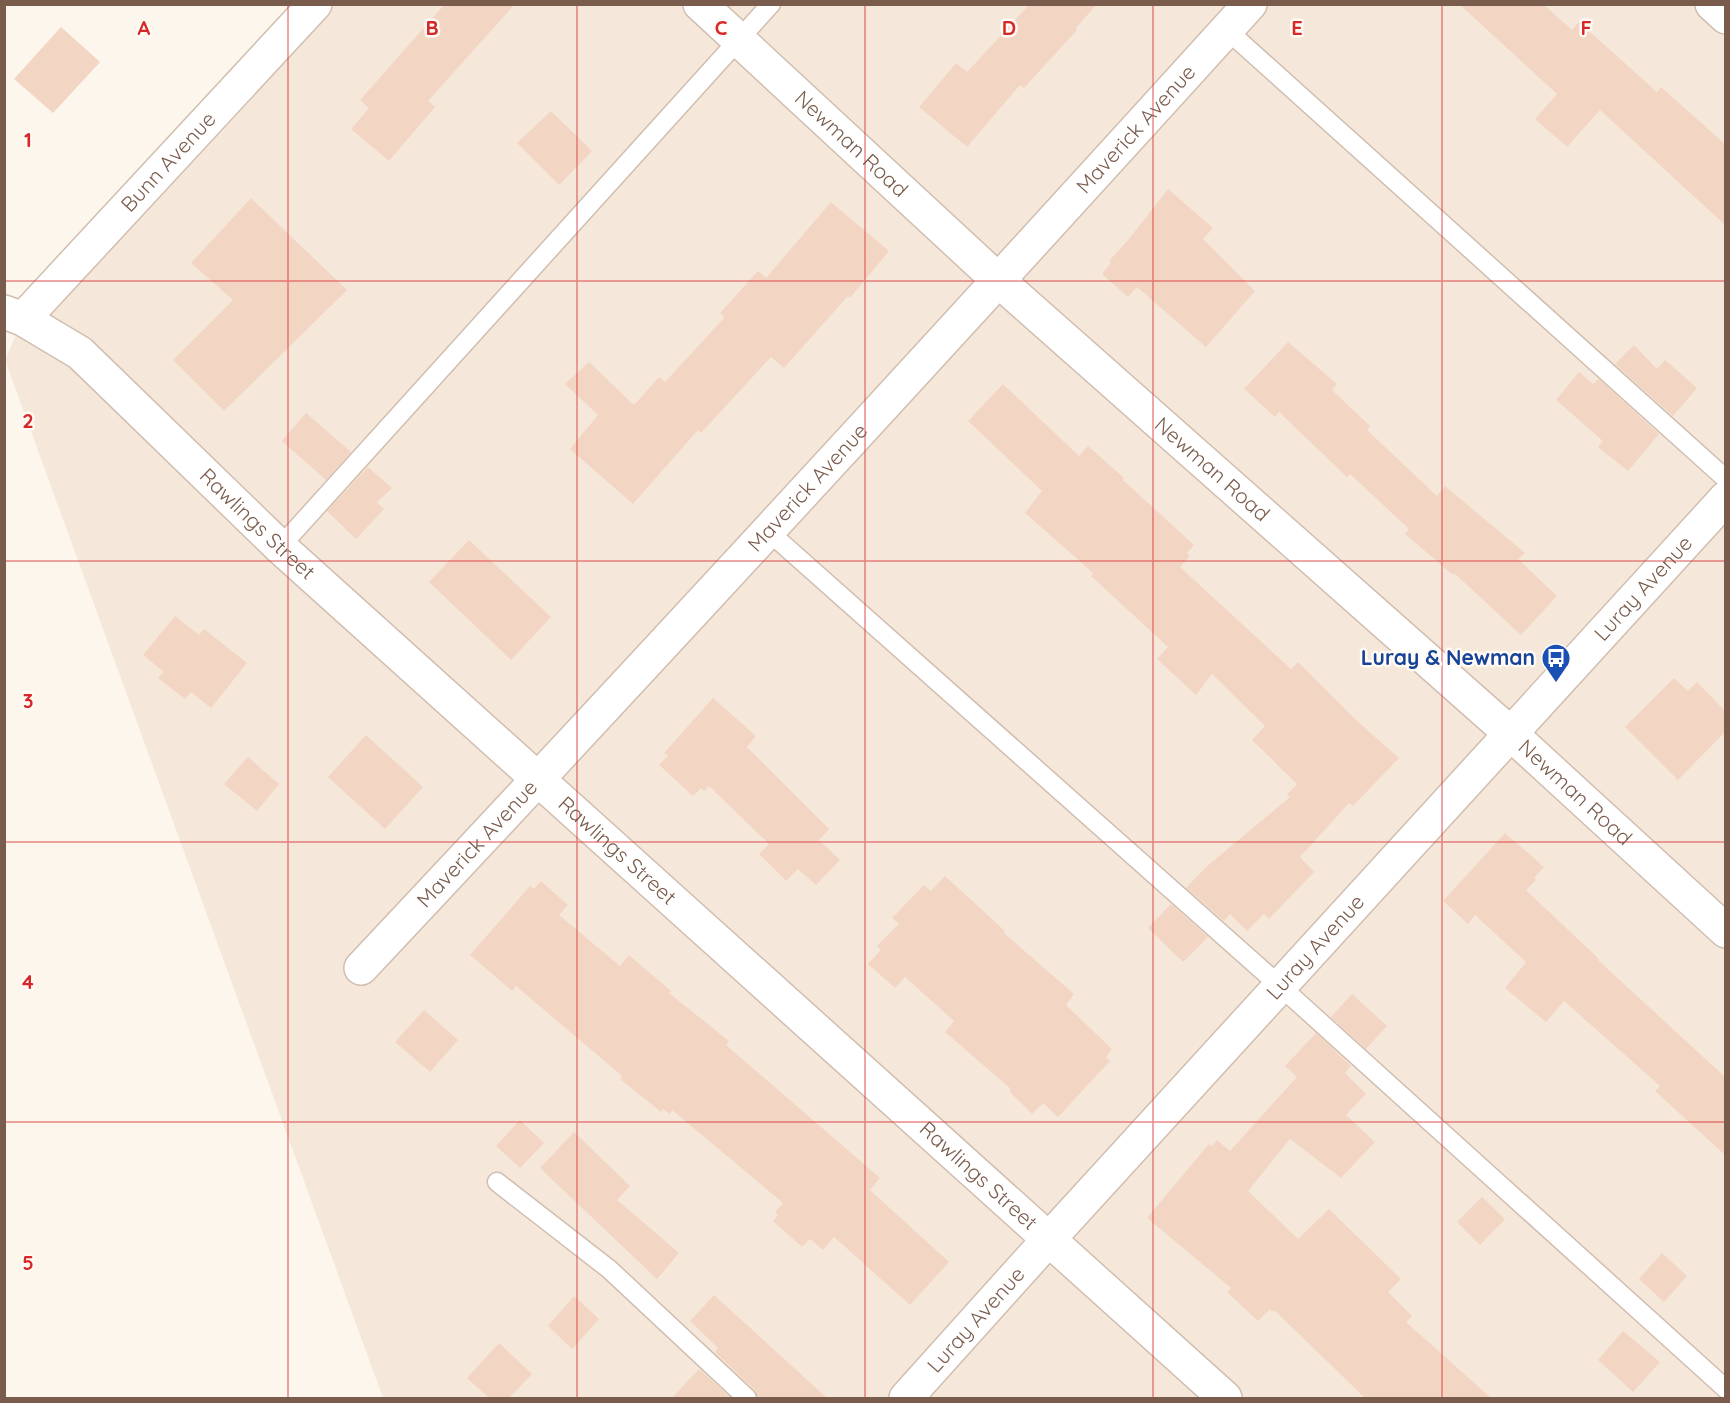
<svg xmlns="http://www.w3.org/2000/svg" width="1730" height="1403" font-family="Quicksand,sans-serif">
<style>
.residential{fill:#f5e8da}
.building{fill:#f3d5c3}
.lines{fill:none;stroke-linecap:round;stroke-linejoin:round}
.lane-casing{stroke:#d1beb0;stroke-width:21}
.street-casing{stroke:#d1beb0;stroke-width:36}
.lane{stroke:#fff;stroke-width:18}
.street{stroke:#fff;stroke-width:33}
.grid{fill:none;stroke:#d62828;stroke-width:1.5;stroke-opacity:0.55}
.labels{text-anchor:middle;stroke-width:5;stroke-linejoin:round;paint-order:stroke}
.street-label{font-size:21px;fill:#7a5c4d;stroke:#fffaf3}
.transit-label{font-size:21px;font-weight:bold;fill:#164399;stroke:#fffaf3;text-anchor:end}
.grid-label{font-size:20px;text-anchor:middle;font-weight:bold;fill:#d62828;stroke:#fffaf3;stroke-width:5;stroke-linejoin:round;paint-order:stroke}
</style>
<rect width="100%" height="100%" fill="#fdf6ec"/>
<polygon class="residential" points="320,5 1725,5 1725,1398 383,1398 5,360 23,319"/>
<g class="building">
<polygon points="445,4 515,4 428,101 435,107 389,161 351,129 369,108 360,100"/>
<polygon points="1030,4 1097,4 1076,28 1077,30 1024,88 1020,85 967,147 919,107 956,63 967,72"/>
<polygon points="1459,4 1543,4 1572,30 1579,22 1657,92 1661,87 1725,144 1725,225 1600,110 1567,147 1535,119 1557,94"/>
<polygon points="61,27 100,62 53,113 14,79"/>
<polygon points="551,111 592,151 559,185 517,143"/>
<polygon points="1168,189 1213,228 1203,239 1255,291 1206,347 1137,287 1128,297 1102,274 1111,263 1109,261 1129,239"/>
<polygon points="251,198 347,290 224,411 173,360 233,300 191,263"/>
<polygon points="831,202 889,251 850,298 848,296 784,368 771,357 701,433 698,430 633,504 570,449 598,415 565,384 589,362 634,405 659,377 665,382 724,318 720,313 758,271 766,278"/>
<polygon points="1288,342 1337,384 1332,390 1370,426 1367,430 1437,496 1445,486 1525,553 1518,559 1557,596 1521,635 1454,573 1453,575 1405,534 1409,529 1350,474 1347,477 1279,412 1275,417 1244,389"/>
<polygon points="1634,345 1657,369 1665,360 1697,388 1673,416 1615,364"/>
<polygon points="1579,372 1593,384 1599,379 1659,434 1628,471 1598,447 1603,441 1556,400"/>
<polygon points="1003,384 1079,456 1088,446 1124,478 1123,480 1194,545 1187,553 1190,556 1180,567 1291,669 1298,662 1356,720 1399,758 1353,806 1349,803 1300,857 1314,872 1269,919 1264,914 1247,931 1230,914 1224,921 1186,888 1206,867 1290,797 1287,794 1297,784 1252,740 1265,726 1212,674 1196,695 1157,659 1168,647 1091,576 1093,573 1025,513 1042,491 968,421"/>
<polygon points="306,413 351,452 326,480 282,441"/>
<polygon points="368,467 392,488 377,502 384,509 356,539 327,511"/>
<polygon points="469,540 551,617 511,660 429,582"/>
<polygon points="175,616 199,635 204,629 247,663 211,708 191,692 185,699 158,678 164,672 143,655"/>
<polygon points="1674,678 1688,691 1697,682 1725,711 1725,732 1678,780 1625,727"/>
<polygon points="713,698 756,736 747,747 829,829 819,840 840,860 816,885 798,869 786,881 759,854 769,844 709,786 704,791 701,788 693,796 659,765 668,756 664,753"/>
<polygon points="366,735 423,787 385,829 328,777"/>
<polygon points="248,757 279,784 257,811 224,784"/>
<polygon points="1505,833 1544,867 1534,878 1536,880 1526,890 1599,959 1598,960 1725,1077 1725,1155 1655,1091 1660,1086 1564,1001 1546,1022 1505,988 1526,962 1475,915 1468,924 1443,901"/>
<polygon points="945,876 1005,931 1004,933 1074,994 1066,1005 1112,1049 1106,1057 1110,1061 1058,1117 1043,1103 1032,1114 1009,1091 1011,1089 945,1032 954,1021 905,977 895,988 868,964 881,950 877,946 899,924 892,918 924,885 931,891"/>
<polygon points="541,881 568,905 559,915 620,966 629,955 671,991 669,993 729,1041 726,1045 880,1178 870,1190 949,1262 910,1305 834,1237 823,1250 810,1239 802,1247 773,1221 778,1215 775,1212 783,1203 672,1110 670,1114 663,1109 661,1112 620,1079 622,1076 516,986 512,991 470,955 530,886 534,889"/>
<polygon points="1171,904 1208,937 1183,962 1148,928"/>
<polygon points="1352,994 1387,1026 1366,1049 1331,1017"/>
<polygon points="424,1010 458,1040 430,1072 395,1042"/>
<polygon points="1316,1033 1351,1066 1345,1073 1366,1094 1346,1115 1375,1142 1341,1178 1290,1139 1248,1191 1298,1239 1329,1209 1401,1279 1388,1292 1412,1316 1406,1322 1491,1398 1365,1398 1274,1310 1272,1312 1270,1309 1258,1321 1227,1292 1231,1288 1147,1218 1209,1144 1212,1146 1217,1140 1230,1151 1297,1077 1285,1066"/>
<polygon points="520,1120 544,1143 520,1168 496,1146"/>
<polygon points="574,1132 630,1186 617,1200 679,1253 657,1279 540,1168"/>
<polygon points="1482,1197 1505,1219 1480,1245 1457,1222"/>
<polygon points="1662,1253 1687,1276 1664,1302 1639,1279"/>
<polygon points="714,1295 827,1398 758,1398 755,1390 715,1352 718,1348 690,1321"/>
<polygon points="574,1296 599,1319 572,1349 548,1326"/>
<polygon points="1623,1331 1660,1362 1633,1392 1598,1360"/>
<polygon points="499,1343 532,1374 509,1398 489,1398 467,1378"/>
<polygon points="699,1369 731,1398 672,1398"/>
</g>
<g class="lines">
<g class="lane-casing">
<g id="lane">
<polyline points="1227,30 1726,479"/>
<polyline points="768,531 1280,986 1726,1389"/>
<polyline points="280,547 771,4"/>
<polyline points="497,1182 609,1269 747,1398"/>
</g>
</g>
<g class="street-casing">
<g id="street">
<path id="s1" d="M700,4L999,281L1511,734L1726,931"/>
<polyline points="1712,4 1726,17"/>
<path id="s2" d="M4,312L23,319L80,353L280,547L1225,1398"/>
<path id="s3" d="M23,319L315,4"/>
<path id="s4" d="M361,968C660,650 956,328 1250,4"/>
<path id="s5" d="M906,1398L1048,1240L1726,498"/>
</g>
</g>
<use href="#lane" class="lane"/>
<use href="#street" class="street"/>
</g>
<path class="grid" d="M288,4V1398M577,4V1398M865,4V1398M1153,4V1398M1442,4V1398M4,281H1726M4,561H1726M4,842H1726M4,1122H1726"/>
<defs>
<g id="bus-pin" transform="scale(1.5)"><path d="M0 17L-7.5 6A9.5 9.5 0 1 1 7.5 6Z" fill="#1a4fb4" stroke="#fffaf3"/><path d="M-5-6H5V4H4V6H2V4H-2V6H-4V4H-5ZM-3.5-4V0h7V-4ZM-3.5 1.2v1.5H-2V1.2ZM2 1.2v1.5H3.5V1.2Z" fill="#fff"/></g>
</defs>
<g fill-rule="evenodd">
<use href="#bus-pin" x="1556" y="658"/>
</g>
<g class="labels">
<g class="street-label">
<text dy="7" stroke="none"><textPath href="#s4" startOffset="1142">Maverick Avenue</textPath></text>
<text dy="7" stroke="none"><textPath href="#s1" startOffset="206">Newman Road</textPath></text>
<text dy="7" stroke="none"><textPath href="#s3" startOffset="214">Bunn Avenue</textPath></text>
<text dy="7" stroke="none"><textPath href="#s1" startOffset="692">Newman Road</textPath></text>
<text dy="7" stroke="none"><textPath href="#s4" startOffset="656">Maverick Avenue</textPath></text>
<text dy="7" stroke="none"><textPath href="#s2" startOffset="333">Rawlings Street</textPath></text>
<text dy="7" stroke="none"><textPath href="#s5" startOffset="1095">Luray Avenue</textPath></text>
<text dy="7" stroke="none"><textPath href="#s1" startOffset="1178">Newman Road</textPath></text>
<text dy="7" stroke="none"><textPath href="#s4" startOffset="170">Maverick Avenue</textPath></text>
<text dy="7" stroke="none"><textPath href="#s2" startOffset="819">Rawlings Street</textPath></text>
<text dy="7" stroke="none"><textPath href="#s5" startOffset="609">Luray Avenue</textPath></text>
<text dy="7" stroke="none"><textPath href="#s2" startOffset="1305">Rawlings Street</textPath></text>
<text dy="7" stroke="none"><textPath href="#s5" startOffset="105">Luray Avenue</textPath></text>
</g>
<g class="transit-label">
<text x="1535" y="665">Luray &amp; Newman</text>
</g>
</g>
<g class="grid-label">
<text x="144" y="35">A</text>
<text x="432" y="35">B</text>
<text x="721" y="35">C</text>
<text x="1009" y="35">D</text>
<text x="1297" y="35">E</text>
<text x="1586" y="35">F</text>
<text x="28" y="147">1</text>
<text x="28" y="428">2</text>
<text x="28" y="708">3</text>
<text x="28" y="989">4</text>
<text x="28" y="1270">5</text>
</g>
<rect width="1730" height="1403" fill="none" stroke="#7a5c4d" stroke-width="12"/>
</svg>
